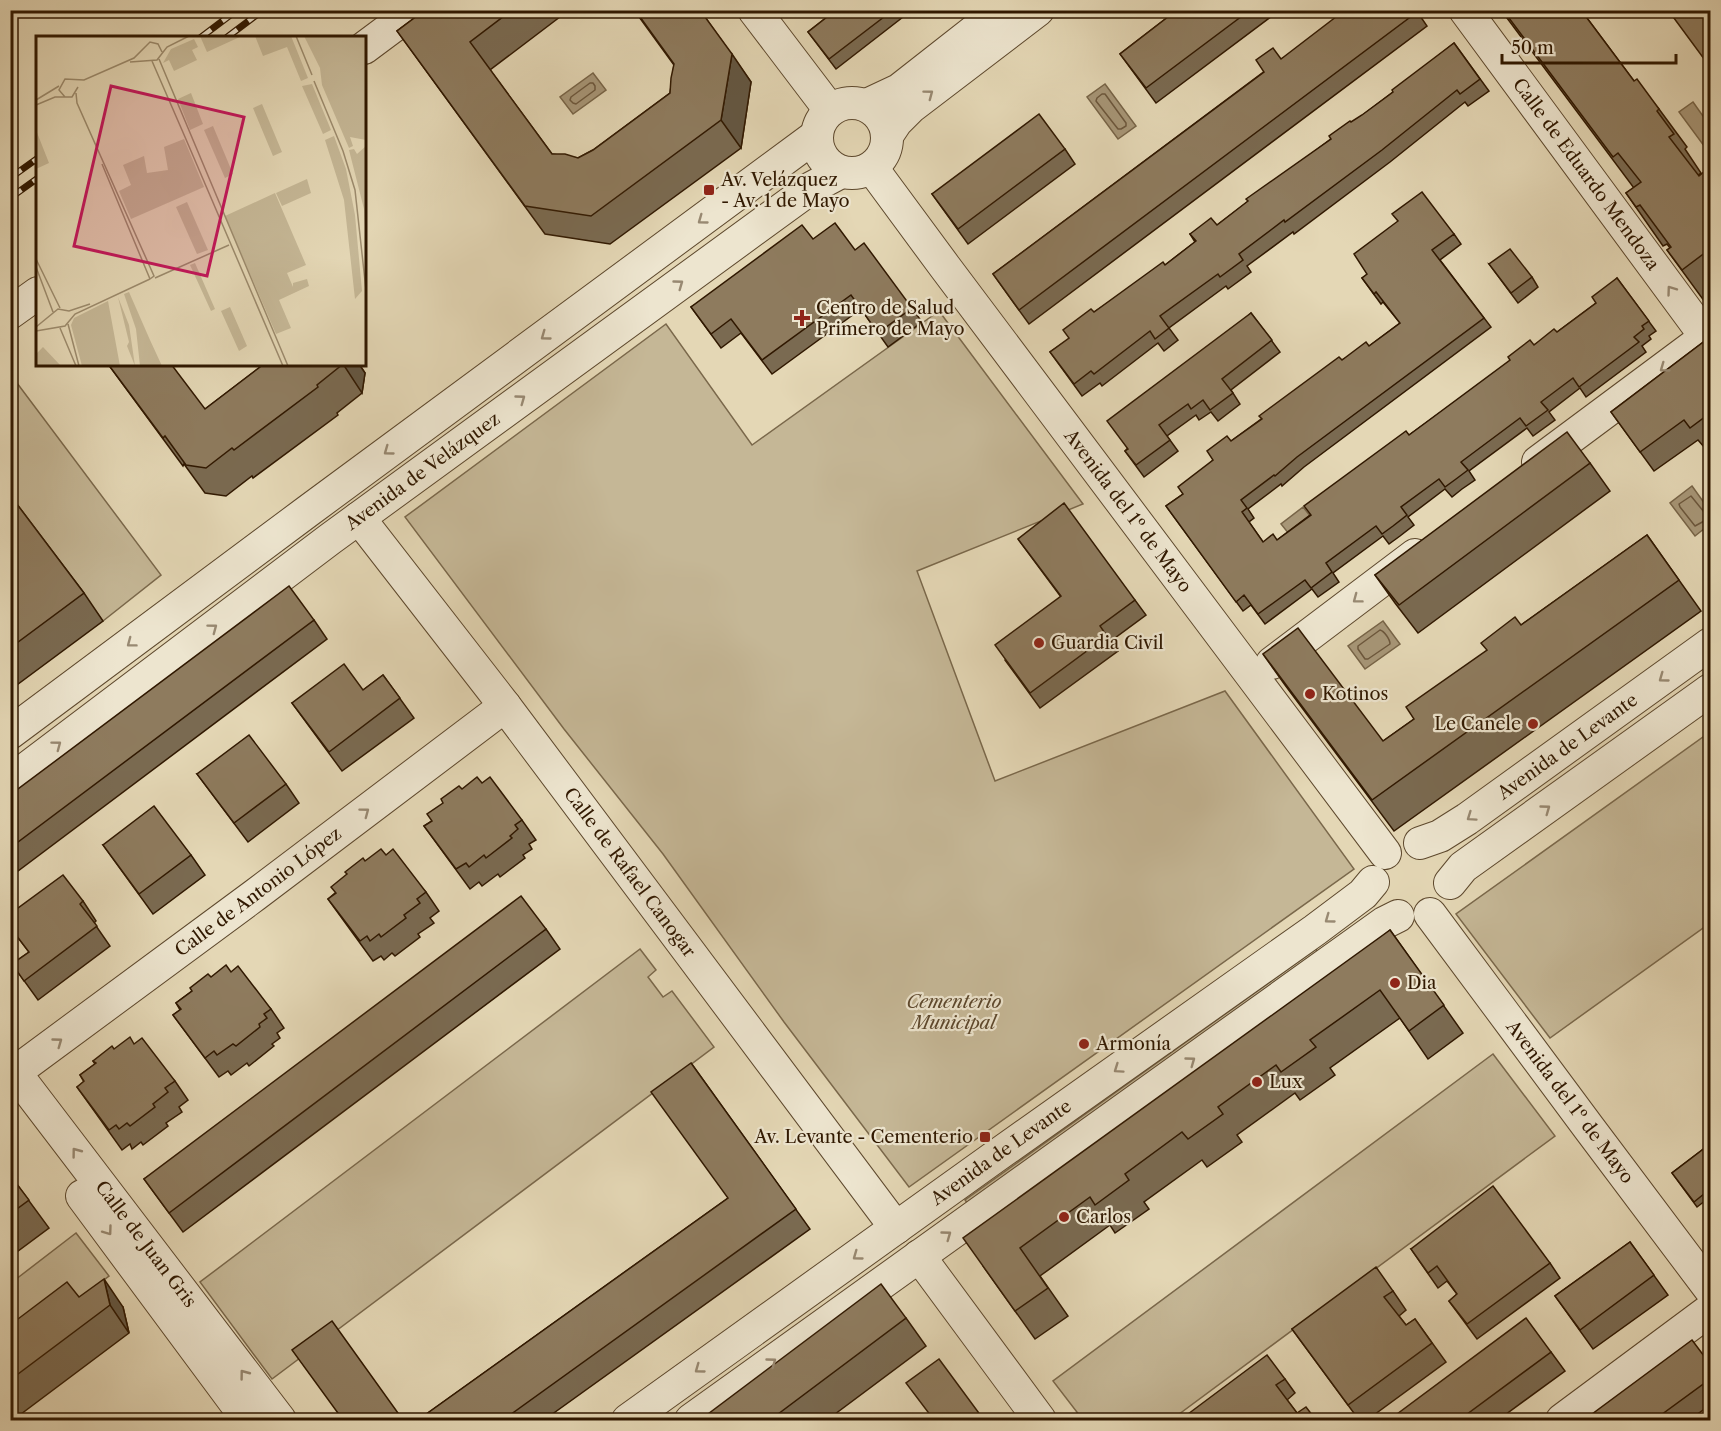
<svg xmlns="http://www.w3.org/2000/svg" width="1721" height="1431" font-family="'Libre Caslon Text',serif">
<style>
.green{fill:#c5b796;stroke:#7a684b;stroke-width:1.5}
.water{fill:#a79677;stroke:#776447;stroke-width:1.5}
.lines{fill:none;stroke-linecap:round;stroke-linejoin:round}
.shore{stroke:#6c573c;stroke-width:1.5}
.minor-casing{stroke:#5d482d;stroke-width:34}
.minor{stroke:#ede5cf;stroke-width:32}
.rail-casing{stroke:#301800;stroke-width:7}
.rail{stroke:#ede5cf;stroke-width:4.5;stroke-dasharray:14;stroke-linecap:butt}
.wall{fill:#7a6a51;stroke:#301800;stroke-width:1.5}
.shaded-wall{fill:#635642;stroke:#301800;stroke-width:1.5}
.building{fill:#8e7b5e;stroke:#301800;stroke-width:1.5}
.oneway{stroke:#988972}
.poi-dot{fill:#8f2418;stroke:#ede5cf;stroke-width:2}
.labels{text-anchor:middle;stroke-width:4.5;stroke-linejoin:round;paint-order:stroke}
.street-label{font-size:18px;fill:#301800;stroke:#ede5cf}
.poi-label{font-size:18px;fill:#301800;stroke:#ede5cf;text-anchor:start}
.park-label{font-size:18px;font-style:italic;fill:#5d482d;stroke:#ede5cf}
.inset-road{fill:none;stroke:#9c8b6d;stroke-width:1.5}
.view{fill:#c2185b;fill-opacity:0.15;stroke:#c2185b;stroke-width:3}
.inset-edge{fill:none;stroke:#301800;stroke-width:3}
</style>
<rect width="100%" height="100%" fill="#e4d7b5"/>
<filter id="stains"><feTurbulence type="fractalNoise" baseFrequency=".00333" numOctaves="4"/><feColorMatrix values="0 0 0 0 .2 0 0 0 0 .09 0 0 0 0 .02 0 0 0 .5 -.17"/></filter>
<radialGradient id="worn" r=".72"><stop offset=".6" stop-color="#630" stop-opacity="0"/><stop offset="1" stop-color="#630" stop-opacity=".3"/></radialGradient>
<g class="green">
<polygon points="939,311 1083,504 917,571 995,781 1225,691 1354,869 909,1187 784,1022 663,854 564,729 405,517 666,324 752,445"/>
<polygon points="11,375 161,575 103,621 11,497"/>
<polygon points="1710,732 1710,923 1550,1038 1456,914"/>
<polygon points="640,949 656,970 648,977 663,997 672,991 714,1047 272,1379 200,1282"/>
<polygon points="1316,949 1319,954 968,1204 965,1200"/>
<polygon points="1493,1054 1555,1136 1171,1420 1083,1420 1053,1381"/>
<polygon points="76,1233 109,1276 11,1349 11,1283"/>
</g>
<g class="water">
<polygon points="593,73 606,90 573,114 560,97"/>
<polygon points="1105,84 1136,126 1118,139 1087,97"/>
<polygon points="1693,102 1710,126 1710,154 1679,112"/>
<polygon points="1692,486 1710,511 1710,524 1695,536 1670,503"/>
<polygon points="1303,507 1311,517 1289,534 1281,524"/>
<polygon points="1383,621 1400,644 1365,669 1348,646"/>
</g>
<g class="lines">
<g class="shore">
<polygon points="590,83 593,83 595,86 595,90 576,104 573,103 570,100 571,97"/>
<polygon points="1102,94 1105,94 1126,123 1126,126 1121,129 1118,129 1096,101 1097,98"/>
<polyline points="1710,514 1704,512 1691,496 1679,504 1680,507 1695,526 1706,520 1710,520"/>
<path d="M1380,630C1384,631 1390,639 1390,644L1368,659H1365L1358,649V646Z"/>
</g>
<g class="minor-casing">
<g id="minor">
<polyline points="754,10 830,110"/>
<path id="s1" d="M1465,10L1706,337"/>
<polyline points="364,48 415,10"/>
<circle cx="852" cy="138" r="35"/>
<polyline points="867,105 899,90 1001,10"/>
<polyline points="888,134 896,122 911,107 1038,10"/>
<polyline points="872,168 945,267 1385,853"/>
<polyline points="10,313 38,293"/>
<polyline points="1538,462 1710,334"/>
<path id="s2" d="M359,518L505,706L896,1228"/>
<polyline points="1272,663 1415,555"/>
<polyline points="10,733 308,511 817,135"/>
<path id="s3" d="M10,781L330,539L811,188L841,172"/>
<path id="s4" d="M1420,843L1440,836L1467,819L1710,644"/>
<polyline points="1450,883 1463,867 1710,690"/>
<polyline points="1430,914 1514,1027 1589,1128 1710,1289"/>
<path id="s5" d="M10,1066L280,1420"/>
<path id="s6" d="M10,1076L255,895L505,706"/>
<polyline points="82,1196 248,1420"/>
<polyline points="919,1256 1040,1420"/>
<path id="s7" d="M628,1420L996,1156L1315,930L1363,894L1373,882"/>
<polyline points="691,1420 1384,923 1398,916"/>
<polyline points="1562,1420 1710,1310"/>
</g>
</g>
<use href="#minor" class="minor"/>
<g class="rail-casing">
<g id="rail">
<polyline points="200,38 237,10"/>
<polyline points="226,38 263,10"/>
<polyline points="10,178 38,158"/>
<polyline points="10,198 38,178"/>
</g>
</g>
<use href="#rail" class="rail"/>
</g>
<g class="wall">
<polygon points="425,10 569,10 490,70 552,154 578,158 593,150 670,93 674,65 634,10 700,10 751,82 741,148 610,244 545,234 397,31"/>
<polygon points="836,10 912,10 836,69 808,32"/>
<polygon points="1177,10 1280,10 1156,103 1120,54"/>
<polygon points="1416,10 1427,26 1029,324 993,274 1281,59"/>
<polygon points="1501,10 1581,10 1634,81 1659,109 1687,147 1685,149 1701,173 1698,175 1699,176 1710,167 1710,309 1667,250 1670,248 1667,244 1663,246 1626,193 1634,188"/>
<polygon points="1454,43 1489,91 1468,106 1465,102 1390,162 1294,234 1293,232 1247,266 1251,272 1228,289 1226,286 1169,328 1178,340 1164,351 1158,343 1102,386 1100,383 1082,396 1050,352 1069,339 1094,312 1165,265 1195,242 1190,234 1217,225 1393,92"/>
<polygon points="1065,149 1075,164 968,244 932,194"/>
<polygon points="1454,234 1461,244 1440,260 1491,327 1304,467 1282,486 1281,484 1248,509 1254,518 1249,522 1263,542 1277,540 1310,515 1409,435 1534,345 1557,332 1596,303 1617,278 1656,331 1649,336 1651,339 1642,346 1646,352 1586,397 1580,388 1549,412 1555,420 1533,436 1527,428 1469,471 1475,480 1462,489 1452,497 1445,489 1408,517 1414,525 1400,536 1389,544 1383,536 1333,573 1339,582 1318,597 1312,589 1265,624 1251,605 1243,611 1166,506 1183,494 1213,460 1231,441 1342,360 1369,346 1400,323 1383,302 1381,304 1362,278"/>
<polygon points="813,239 855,250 912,308 922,322 888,347 861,309 772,374 741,333 721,348 691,307"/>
<polygon points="1489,264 1532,277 1538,287 1518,303"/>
<polygon points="1251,313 1280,352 1231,390 1240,404 1218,421 1211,412 1199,420 1196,415 1167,436 1178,451 1144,477 1125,451"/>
<polygon points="1710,337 1710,442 1704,447 1698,440 1654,471 1611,412"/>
<polygon points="108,364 205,409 264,364 359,364 365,373 362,393 337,413 338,415 253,478 252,476 226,496 205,493 184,464 183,466"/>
<polygon points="1590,463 1610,491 1418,633 1395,603 1375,575"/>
<polygon points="10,495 84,593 103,621 10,690"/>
<polygon points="1647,535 1701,611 1394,831 1285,685 1263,654 1383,741 1414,719 1521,625"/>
<polygon points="1018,539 1135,600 1146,615 1111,641 1118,651 1040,708 1005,660 1061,597"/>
<polygon points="314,620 327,639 10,877 10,795"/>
<polygon points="383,675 414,718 342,771 292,703 363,690"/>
<polygon points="197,774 286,784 299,803 248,842"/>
<polygon points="462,789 522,820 536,840 529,844 532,849 523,855 525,858 500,877 498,874 482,886 479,882 470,889 424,826 432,821"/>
<polygon points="103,845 191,855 205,875 153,914"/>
<polygon points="386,855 426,892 439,911 430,918 434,923 418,934 420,937 395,956 392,953 384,960 381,956 373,961 328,899 335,893 365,861"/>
<polygon points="83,901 96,921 94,923 110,946 38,1000 12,964 29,952 10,927"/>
<polygon points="546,929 560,949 183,1232 144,1179"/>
<polygon points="1390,930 1463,1033 1428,1059 1400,1018 1330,1068 1335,1075 1300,1100 1295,1093 1237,1135 1242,1142 1207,1167 1202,1160 1144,1202 1149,1209 1115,1233 1110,1225 1040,1276 1068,1316 1035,1339 983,1266"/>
<polygon points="231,972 271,1009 284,1028 277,1033 280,1038 272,1044 274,1046 249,1066 247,1063 231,1075 228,1071 219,1077 173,1015 180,1010 176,1003 192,991 211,977"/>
<polygon points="135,1044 175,1081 188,1100 179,1107 182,1112 166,1123 168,1126 143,1145 141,1142 132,1149 130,1144 122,1150 77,1087 84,1082 80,1075 95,1064 93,1061"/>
<polygon points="691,1063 810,1229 544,1420 418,1420 728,1198"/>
<polygon points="1710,1144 1710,1197 1697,1207 1672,1173"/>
<polygon points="10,1175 49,1228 10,1257"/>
<polygon points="1630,1242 1668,1295 1593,1349 1555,1296"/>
<polygon points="1411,1249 1550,1263 1560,1278 1477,1339 1449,1301 1457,1294 1447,1281 1438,1288"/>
<polygon points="1393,1291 1406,1310 1399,1316 1406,1325 1415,1319 1446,1362 1367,1420 1359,1420 1292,1329"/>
<polygon points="79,1297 123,1307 129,1333 13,1420 10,1420 10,1325"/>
<polygon points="906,1318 926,1346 827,1420 700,1420"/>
<polygon points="1551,1352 1565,1371 1498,1420 1389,1420"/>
<polygon points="1710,1364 1710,1405 1689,1420 1584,1420"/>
<polygon points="1285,1379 1295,1393 1287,1400 1297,1413 1186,1420"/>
</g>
<g class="shaded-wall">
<polygon points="732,54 751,82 741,148 721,120"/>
<polygon points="343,364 359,364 365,373 362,393"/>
<polygon points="104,1279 123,1307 129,1333 110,1305"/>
</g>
<g class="building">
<polygon points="425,10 512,10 470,42 552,154 565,154 578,158 593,150 670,93 671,78 674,64 635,10 700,10 732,54 721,120 591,216 525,206 397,31"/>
<polygon points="836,10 893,10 829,59 808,32"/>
<polygon points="1177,10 1250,10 1146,88 1120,54"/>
<polygon points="1345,10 1416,10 1417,12 1019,310 993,274 1264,72 1256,60 1273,48 1281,59"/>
<polygon points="1503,10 1581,10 1634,81 1637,79 1659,109 1657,111 1674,134 1669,137 1699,176 1710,167 1710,249 1682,270 1667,250 1671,247 1640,205 1636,207 1626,193 1641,182 1618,153 1613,157"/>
<polygon points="1668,10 1710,10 1710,67"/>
<polygon points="1454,43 1480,79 1460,94 1457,90 1382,150 1285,222 1284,220 1239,254 1243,260 1220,277 1218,274 1160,316 1169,328 1155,339 1150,331 1094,374 1091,371 1074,384 1050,352 1069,338 1063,330 1091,309 1094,312 1163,262 1165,265 1196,241 1190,234 1211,218 1217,225 1248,201 1246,199 1331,139 1329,136 1350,121 1351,122 1362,115 1393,92 1392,90"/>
<polygon points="1039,114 1065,149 958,229 932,194"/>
<polygon points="1422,192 1454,234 1432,250 1484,318 1297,457 1275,476 1274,475 1241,500 1247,508 1242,512 1263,542 1273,534 1277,540 1311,515 1304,506 1406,431 1409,435 1510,360 1508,357 1530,340 1534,345 1554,329 1557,332 1596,303 1592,297 1617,278 1649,321 1642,326 1644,329 1634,337 1639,342 1579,387 1573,378 1541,402 1548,410 1526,426 1520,418 1461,462 1468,470 1456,479 1445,487 1439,479 1401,507 1407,515 1393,526 1382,534 1376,526 1326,563 1332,572 1311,588 1305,580 1258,614 1244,595 1236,602 1166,506 1183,494 1178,487 1213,460 1207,451 1227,436 1231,441 1262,419 1259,416 1339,357 1342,360 1366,342 1369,346 1400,323 1376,292 1374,294 1362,278 1367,274 1354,254 1398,221 1392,214"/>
<polygon points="835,223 855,250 864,243 912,308 878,333 851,295 762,360 731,319 711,334 691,307 802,225 813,239"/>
<polygon points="1510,249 1532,277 1511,293 1489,264"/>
<polygon points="1251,313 1272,340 1222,379 1233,393 1210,410 1203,400 1191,409 1188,404 1159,425 1170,440 1136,465 1125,451 1128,449 1107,421"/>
<polygon points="1710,337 1710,413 1690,428 1684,420 1640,452 1611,412"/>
<polygon points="108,364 171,364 205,409 264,364 343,364 317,385 318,387 234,450 232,448 206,468 186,465 165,436 163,438"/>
<polygon points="1567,432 1590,463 1399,605 1375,575"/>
<polygon points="10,495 84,593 10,648 10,558 14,538 10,541"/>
<polygon points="1064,503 1135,600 1100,626 1107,636 1030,693 995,645 1061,596 1018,539"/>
<polygon points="1647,535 1679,580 1372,800 1263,654 1298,628 1383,741 1414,719 1406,707 1487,650 1481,643 1515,617 1521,625"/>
<polygon points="289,586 314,620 10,848 10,795"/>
<polygon points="344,664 363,690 383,675 400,698 329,752 292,703"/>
<polygon points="249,735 286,784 234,823 197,774"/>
<polygon points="477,777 482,783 490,777 522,820 515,825 518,829 510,836 512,838 486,858 484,855 469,867 466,863 456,869 424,826 432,821 427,814 443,803 441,799 459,786 462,789"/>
<polygon points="154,806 191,855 139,894 103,845"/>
<polygon points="381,849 386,855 393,849 426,892 417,899 420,903 404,915 406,918 381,937 379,934 370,941 367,936 360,941 328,899 336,893 331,887 347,874 345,872 363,858 365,861"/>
<polygon points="63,875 83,901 80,904 97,926 24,981 12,964 29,952 10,927 10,914"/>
<polygon points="521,896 546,929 169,1213 144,1179"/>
<polygon points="1390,930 1444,1005 1409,1031 1380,990 1310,1040 1316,1047 1281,1072 1276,1065 1218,1107 1223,1114 1188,1139 1182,1132 1125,1174 1129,1180 1095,1205 1090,1197 1020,1248 1048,1288 1015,1311 963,1238"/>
<polygon points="226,965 231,972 238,966 271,1009 264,1014 267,1018 259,1024 260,1027 236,1046 233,1044 217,1055 214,1051 205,1058 173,1015 181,1009 176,1003 192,991 190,988 208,974 211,977"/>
<polygon points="130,1037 134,1044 142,1038 175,1081 165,1088 168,1092 153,1104 155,1107 130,1126 127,1123 119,1129 116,1125 109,1130 77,1087 84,1081 80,1075 96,1063 93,1061 112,1046 114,1049"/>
<polygon points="691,1063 796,1209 503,1420 418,1420 728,1198 651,1092"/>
<polygon points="1710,1144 1710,1189 1694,1202 1672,1173"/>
<polygon points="10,1175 29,1200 10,1214"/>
<polygon points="1493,1186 1550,1263 1467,1324 1449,1301 1457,1294 1437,1266 1428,1273 1411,1249"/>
<polygon points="1630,1242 1654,1275 1580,1330 1555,1296"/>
<polygon points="1376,1267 1393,1291 1384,1297 1406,1325 1415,1319 1432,1343 1348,1405 1292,1329"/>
<polygon points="104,1279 110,1305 10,1380 10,1325 67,1282 79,1297"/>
<polygon points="881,1284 906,1318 770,1420 700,1420"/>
<polygon points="1526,1318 1551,1352 1459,1420 1389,1420"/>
<polygon points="332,1321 403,1420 343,1420 292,1350"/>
<polygon points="1692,1340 1710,1364 1710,1379 1654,1420 1584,1420"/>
<polygon points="1267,1355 1285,1379 1276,1385 1297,1413 1306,1407 1316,1420 1187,1420 1184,1417"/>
<polygon points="939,1359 984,1420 934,1420 906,1383"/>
<polygon points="1710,1414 1710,1420 1701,1420"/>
</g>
<defs><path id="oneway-chevron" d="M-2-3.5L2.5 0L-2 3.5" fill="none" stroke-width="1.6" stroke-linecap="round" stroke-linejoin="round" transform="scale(1.5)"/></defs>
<g class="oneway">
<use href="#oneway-chevron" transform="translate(929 94) rotate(-37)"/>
<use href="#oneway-chevron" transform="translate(702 220) rotate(144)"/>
<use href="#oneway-chevron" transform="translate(679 284) rotate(-36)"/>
<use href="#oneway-chevron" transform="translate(1671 290) rotate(-126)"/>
<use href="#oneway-chevron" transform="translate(545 336) rotate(144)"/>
<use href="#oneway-chevron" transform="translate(1664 368) rotate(144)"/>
<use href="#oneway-chevron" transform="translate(521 399) rotate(-36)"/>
<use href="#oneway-chevron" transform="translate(388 451) rotate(144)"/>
<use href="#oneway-chevron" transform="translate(1357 599) rotate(143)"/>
<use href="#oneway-chevron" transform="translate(213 628) rotate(-37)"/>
<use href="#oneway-chevron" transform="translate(131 643) rotate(143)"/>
<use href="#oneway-chevron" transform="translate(1663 678) rotate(144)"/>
<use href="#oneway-chevron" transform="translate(57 745) rotate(-37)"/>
<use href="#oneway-chevron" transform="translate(1546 809) rotate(-36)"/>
<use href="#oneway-chevron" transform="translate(365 812) rotate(-37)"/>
<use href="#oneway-chevron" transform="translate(1471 817) rotate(145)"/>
<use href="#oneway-chevron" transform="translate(1329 919) rotate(144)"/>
<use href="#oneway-chevron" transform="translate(58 1042) rotate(-36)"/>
<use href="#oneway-chevron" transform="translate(1191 1061) rotate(-36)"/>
<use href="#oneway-chevron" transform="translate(1118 1069) rotate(145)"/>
<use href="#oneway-chevron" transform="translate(76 1152) rotate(-127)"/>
<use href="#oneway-chevron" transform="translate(108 1231) rotate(54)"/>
<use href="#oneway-chevron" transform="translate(947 1235) rotate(-36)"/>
<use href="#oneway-chevron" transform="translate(857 1256) rotate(144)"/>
<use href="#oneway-chevron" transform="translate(772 1362) rotate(-36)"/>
<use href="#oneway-chevron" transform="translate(699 1369) rotate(144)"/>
<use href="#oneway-chevron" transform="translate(244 1374) rotate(-127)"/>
</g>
<g class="poi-dot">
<rect x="703" y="184" width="12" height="12" rx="3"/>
<path d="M799 309h6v6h6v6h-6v6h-6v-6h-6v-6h6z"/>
<circle cx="1039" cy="643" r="6"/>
<circle cx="1310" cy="694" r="6"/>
<circle cx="1533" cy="724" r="6"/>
<circle cx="1395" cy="983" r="6"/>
<circle cx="1084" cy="1044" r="6"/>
<circle cx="1257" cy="1082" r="6"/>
<rect x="979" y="1131" width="12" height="12" rx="3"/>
<circle cx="1064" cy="1217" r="6"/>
</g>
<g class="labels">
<g class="street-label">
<text dy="6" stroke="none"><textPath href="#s1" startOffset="204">Calle de Eduardo Mendoza</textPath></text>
<text dy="6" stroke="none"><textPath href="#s3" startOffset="516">Avenida de Velázquez</textPath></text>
<text transform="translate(1128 511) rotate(53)" y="6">Avenida del 1º de Mayo</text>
<text dy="6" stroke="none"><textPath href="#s4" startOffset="177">Avenida de Levante</textPath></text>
<text dy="6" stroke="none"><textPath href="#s2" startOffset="446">Calle de Rafael Canogar</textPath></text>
<text dy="6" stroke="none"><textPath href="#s6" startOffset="309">Calle de Antonio López</textPath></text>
<text transform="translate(1570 1102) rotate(53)" y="6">Avenida del 1º de Mayo</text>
<text dy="6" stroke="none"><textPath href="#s7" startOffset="459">Avenida de Levante</textPath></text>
<text dy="6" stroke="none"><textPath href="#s5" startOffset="224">Calle de Juan Gris</textPath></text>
</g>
<g class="poi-label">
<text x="721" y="186">Av. Velázquez<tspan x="721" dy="21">- Av. 1 de Mayo</tspan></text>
<text x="816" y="314">Centro de Salud<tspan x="816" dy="21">Primero de Mayo</tspan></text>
<text x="1051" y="649">Guardia Civil</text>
<text x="1322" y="700">Kotinos</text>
<text x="1521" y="730" text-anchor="end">Le Canele</text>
<text x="1407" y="989">Dia</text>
<text x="1096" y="1050">Armonía</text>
<text x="1269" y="1088">Lux</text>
<text x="973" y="1143" text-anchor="end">Av. Levante - Cementerio</text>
<text x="1076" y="1223">Carlos</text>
</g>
<g class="park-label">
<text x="954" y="1008">Cementerio<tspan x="954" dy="21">Municipal</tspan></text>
</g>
</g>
<g transform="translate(36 36)">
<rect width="330" height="330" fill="#e4d7b5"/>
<path d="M164,0H206L171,16ZM219,0H255L272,42L265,45L251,11L227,20ZM268,0H330V104L314,101L317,110L313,112L286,49L284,32ZM158,3L162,11L156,14L161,24L138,35L133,24L127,27L135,13ZM276,48L295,94L287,98L266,50ZM155,57L167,88L154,94L142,63ZM226,68L246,116L237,120L217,72ZM177,90L197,138L189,142L168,94ZM0,94L13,127L0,133ZM298,100L310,133L319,179L326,255L319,263L308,164L289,104ZM148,103L168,151L95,183L83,155L95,149L87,129L108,120L111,137L132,134L128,111ZM330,110V207L328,173L313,114L318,113L321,118ZM271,143L275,157L246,170L240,157ZM239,157L270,229L251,237L257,251V247L271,243L273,250L243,264L255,292L240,298L189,180ZM151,166L172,214L161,218L140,171ZM159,227L179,273L175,275L154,229ZM93,256L114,304L126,330H104L100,293L88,258ZM82,261L93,289L99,330L91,310L93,306ZM72,265L84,330H46L35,289L38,282ZM194,271L211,310L203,315L185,275ZM7,311L25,330H0V318Z" fill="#c5b796"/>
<path class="inset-road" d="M260,0L276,39M123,23L252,330M116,25L149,101M94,26L121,24L131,11L153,0M278,45L307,115L319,154L330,254M40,57L41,67L118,240L114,243M29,61L23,54L29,43L48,44L98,22L114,6L122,8L126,16M0,64L23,50M0,69L19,61H36L42,51M149,101L247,330M66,128L114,243M0,223L24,272M0,231L17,276M119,242L193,209M32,288L43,330M0,291L22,273L33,275L54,268M24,292L40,330M0,295L29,290L39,278L114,243"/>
<path class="view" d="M75,50L208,81L171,240L38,210Z"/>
<rect width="330" height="330" class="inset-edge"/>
</g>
<rect width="1721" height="1431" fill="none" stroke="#e4d7b5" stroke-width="36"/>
<rect x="12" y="12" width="1697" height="1407" fill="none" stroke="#301800" stroke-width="3"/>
<rect x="18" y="18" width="1685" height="1395" fill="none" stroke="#301800" stroke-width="1.5"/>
<path d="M1502 54v9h174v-9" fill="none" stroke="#301800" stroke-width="3"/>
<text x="1511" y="54" font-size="18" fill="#301800" stroke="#ede5cf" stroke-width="4.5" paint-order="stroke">50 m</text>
<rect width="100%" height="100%" filter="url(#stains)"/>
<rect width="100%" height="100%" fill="url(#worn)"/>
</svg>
